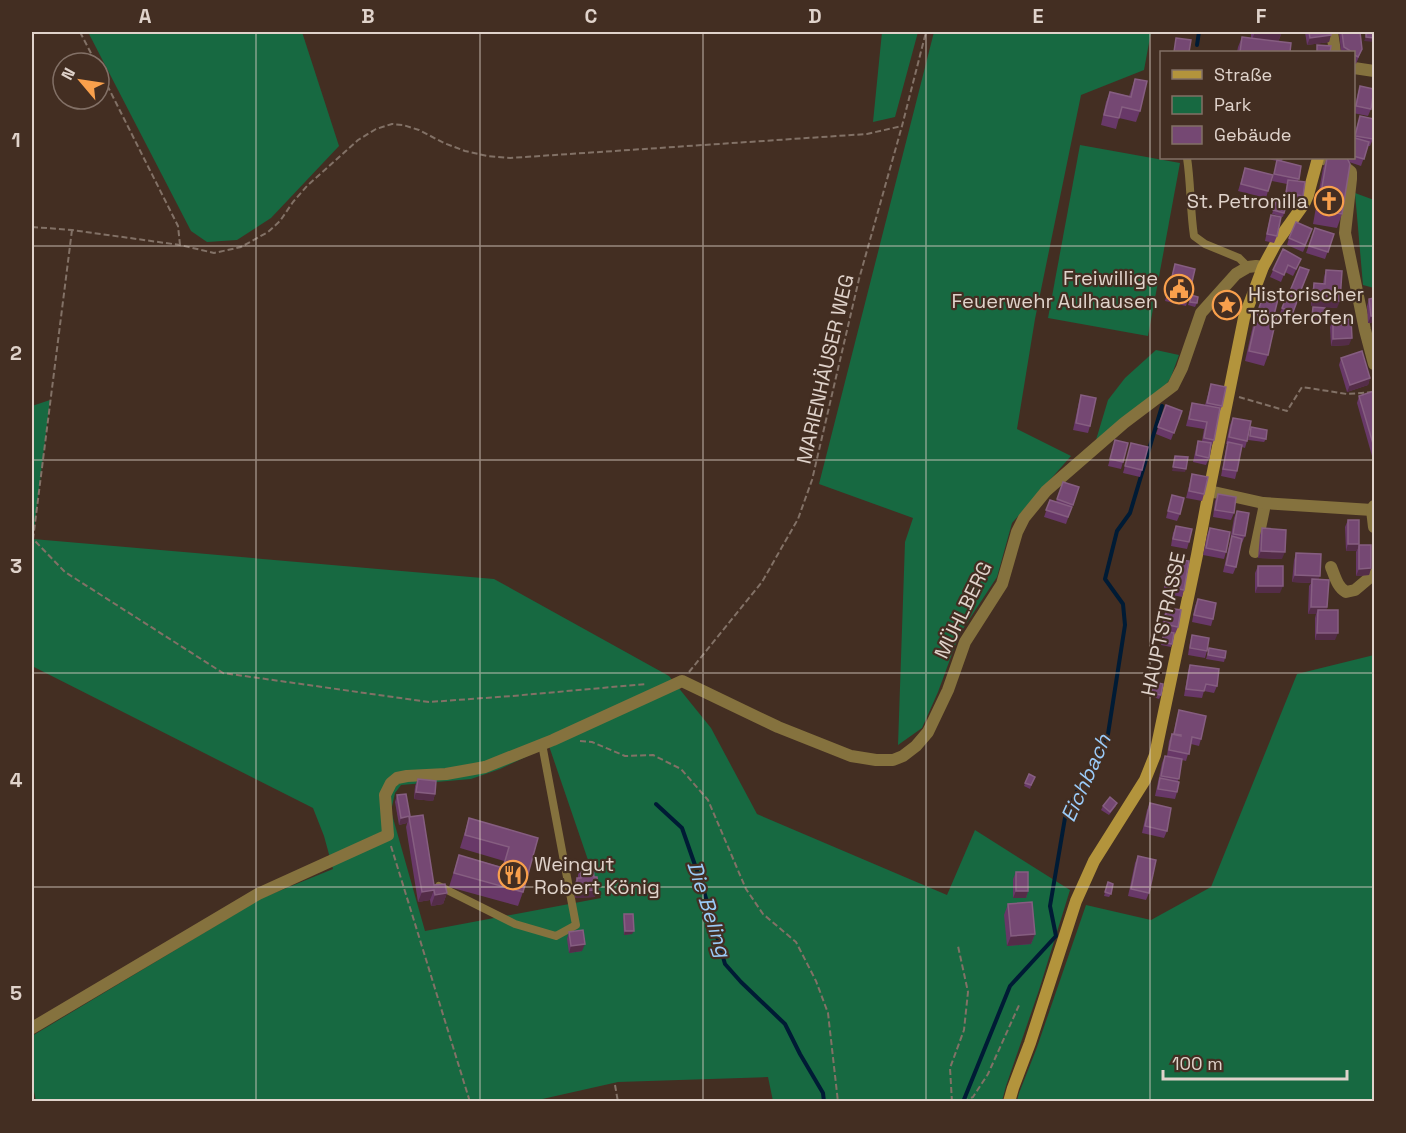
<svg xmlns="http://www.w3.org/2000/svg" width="1406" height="1133" font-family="'Space Grotesk',sans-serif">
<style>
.green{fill:#176941;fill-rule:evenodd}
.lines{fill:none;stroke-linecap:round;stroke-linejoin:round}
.stream{stroke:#001b35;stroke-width:4}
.path{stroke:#827166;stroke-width:2;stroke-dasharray:6 3;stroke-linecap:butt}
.service{stroke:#85723e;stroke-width:8}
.minor{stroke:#85723e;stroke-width:12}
.tertiary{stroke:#85723e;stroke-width:12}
.secondary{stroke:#b3943c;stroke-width:12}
.wall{fill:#683868}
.shaded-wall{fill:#542d48}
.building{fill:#754873;stroke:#865e81;stroke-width:1.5}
.grid{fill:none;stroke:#e0d3cb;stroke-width:1.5;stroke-opacity:0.55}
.labels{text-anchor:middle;stroke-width:4.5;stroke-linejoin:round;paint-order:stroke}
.poi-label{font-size:20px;fill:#e0d3cb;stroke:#432e22;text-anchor:end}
.street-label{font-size:20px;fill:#e0d3cb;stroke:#432e22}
.water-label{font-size:21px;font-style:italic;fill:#9bcbf8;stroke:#432e22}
.neatline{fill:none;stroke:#e0d3cb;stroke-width:2}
.grid-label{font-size:20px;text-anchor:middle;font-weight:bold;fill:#e0d3cb}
</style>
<rect width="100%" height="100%" fill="#432e22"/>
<g class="green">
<polygon points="88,32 302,32 339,146 271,218 237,240 207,242 191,231"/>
<polygon points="882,32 918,32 895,117 873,122"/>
<polygon points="934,32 1151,32 1144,70 1081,95 1035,319 1017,429 1071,456 1012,523 997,577 959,635 938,692 922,728 898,745 905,542 913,518 819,484"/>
<polygon points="1080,145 1180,163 1148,336 1048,318"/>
<polygon points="1355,193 1374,200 1374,288 1363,285"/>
<polygon points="1156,350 1179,355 1171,377 1166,385 1096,440 1108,400 1125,378"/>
<path d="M50,400L33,539L494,579L669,676L711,728L757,814L947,895L975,830L1070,890L1039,990L1006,1086L1002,1101H773L768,1077L618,1082L529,1102L36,1101L32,1082V1036L262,898L333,869L324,836L313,808L32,666V406ZM549,746L601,898L425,931L391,811L395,793L401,785L471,779L500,769Z"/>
<polygon points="1374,655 1374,1101 1017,1101 1019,1093 1036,1050 1086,905 1151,920 1211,887 1297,674"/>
</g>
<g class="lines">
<g class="stream">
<polyline points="1197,45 1199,32"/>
<polyline points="656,804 682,828 703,888 725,964 741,982 785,1024 800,1054 823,1093 824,1102"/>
<polyline points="963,1102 1010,986 1056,936 1050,906 1066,812 1108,734 1125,625 1123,604 1105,579 1117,531 1130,513 1162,406"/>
</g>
<g class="path">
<polyline points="80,32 96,63"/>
<polyline points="99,69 178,226 180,245"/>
<polyline points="32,227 72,230 180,245 214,253 241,247 268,232 280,221 293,202 307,186 358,140 376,129 392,124 403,125 419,130 444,143 465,151 487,156 510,158 867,134 902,126"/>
<polyline points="72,230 33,539 65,572 223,673 429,702 512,696 646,684"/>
<polyline points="1239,397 1287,411 1302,387 1347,394 1374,392"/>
<polyline points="689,672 762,582 798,519 812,480 859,279 902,126 926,32"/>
<polyline points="580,741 592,742 625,756 653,755 681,769 708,800 746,889 763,914 796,942 816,981 828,1013 838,1102"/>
<polyline points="391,846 470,1102"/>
<polyline points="615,1085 618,1102"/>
<polyline points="952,1102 950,1068 964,1030 968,992 958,946"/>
<polyline points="963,1102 973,1097 988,1074 1020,1003"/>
</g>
<g class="service">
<path d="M1187,158C1191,183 1190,210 1194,236L1205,244L1239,258L1248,267"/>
<polyline points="439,886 515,924 556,936 576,925 542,744"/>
</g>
<g class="minor">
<polyline points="1354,68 1374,71"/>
<polyline points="1209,491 1263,503 1264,509 1255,552"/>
<polyline points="1263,503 1372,510"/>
<polyline points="1374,506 1372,510 1374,527"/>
<path d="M1331,567C1335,576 1337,587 1346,592L1355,590L1374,574"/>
<polyline points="32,1028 258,894 388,835 385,795 391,783 397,778 407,776 446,774 485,767 553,740 682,681 778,727 851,756 876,760 893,760 903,756 916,746 928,732 948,690 965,642 1002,584 1017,532 1024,518 1046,491 1063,476 1124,423 1173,386 1182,368 1201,313 1236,274 1248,267 1256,266 1263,267"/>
</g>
<g class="tertiary">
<polyline points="1332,32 1335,52"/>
<polyline points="1320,158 1341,164 1351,172 1351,179 1345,233 1365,330 1374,364"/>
</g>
<polyline class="secondary" points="1009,1102 1013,1088 1030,1043 1076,901 1094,861 1145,780 1155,755 1197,555 1209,491 1244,318 1263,267 1276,243 1304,204 1308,195 1318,158"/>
</g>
<g class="wall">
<polygon points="1251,32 1282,32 1278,42 1290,52 1237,52 1238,47 1242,37 1251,38"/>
<polygon points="1305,32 1331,32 1329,42 1307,45"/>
<polygon points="1339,32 1360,32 1362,49 1356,64 1353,63 1353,52 1341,52"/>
<polygon points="1135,79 1140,111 1136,122 1119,118 1116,129 1101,125 1106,102 1110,92 1129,96"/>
<polygon points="1360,86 1371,109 1368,116 1353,113 1358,93"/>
<polygon points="1360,116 1373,139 1370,146 1368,146 1361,166 1349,162 1342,214 1337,228 1313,224 1323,168 1327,158 1347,158 1348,159 1348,158 1353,158 1353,139"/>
<polygon points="1264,158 1283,158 1282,161 1301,166 1298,181 1303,196 1300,203 1284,200 1287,184 1272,181 1277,161"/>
<polygon points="1245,168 1268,191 1266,198 1238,191"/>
<polygon points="1277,198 1287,201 1283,217 1272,214"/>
<polygon points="1271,215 1277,236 1274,243 1265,241 1269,222"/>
<polygon points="1315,228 1334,234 1325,259 1306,253"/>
<polygon points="1310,236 1303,252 1287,245 1289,238"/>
<polygon points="1283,249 1298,266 1293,276 1285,272 1281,282 1270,277"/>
<polygon points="1175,264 1188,299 1186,306 1165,301"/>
<polygon points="1300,267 1309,270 1298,299 1291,319 1279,316 1287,295 1288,296"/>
<polygon points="1326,270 1337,308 1311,306 1312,291 1314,283 1323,284 1324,277"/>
<polygon points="1191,295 1197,303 1195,307 1188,305"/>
<polygon points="1263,296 1274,315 1268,355 1264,366 1245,361 1254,321"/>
<polygon points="1374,298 1374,322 1368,323 1367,306 1369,299"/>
<polygon points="1333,320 1349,345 1331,346 1330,327"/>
<polygon points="1341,358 1370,378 1368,385 1347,392 1339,365"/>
<polygon points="1211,384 1222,406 1219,413 1214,440 1211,447 1209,458 1206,465 1193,462 1196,448 1198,441 1202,441 1204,429 1186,426 1190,410 1192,403 1205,405"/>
<polygon points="1374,391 1374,463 1357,403 1359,396"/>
<polygon points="1081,395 1090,426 1088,433 1073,430 1079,402"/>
<polygon points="1166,405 1182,411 1171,440 1156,434"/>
<polygon points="1233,418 1247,441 1245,448 1242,447 1237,471 1235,479 1221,476 1226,449 1227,444 1226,444 1230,425"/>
<polygon points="1251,427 1266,439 1264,442 1248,440"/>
<polygon points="1115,440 1123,462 1121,469 1108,466"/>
<polygon points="1131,443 1142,470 1140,477 1123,473"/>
<polygon points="1192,474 1204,494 1202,501 1186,498"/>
<polygon points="1063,482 1079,487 1066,524 1044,517 1050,500 1056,502"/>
<polygon points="1218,494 1234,513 1231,520 1213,517 1215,501"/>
<polygon points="1172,495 1180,514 1177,521 1166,518"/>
<polygon points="1237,511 1245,536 1242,543 1241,543 1236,567 1233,574 1223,572 1230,541 1234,518"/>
<polygon points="1348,520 1359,544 1356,551 1346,551 1345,527"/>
<polygon points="1176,526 1189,542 1187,549 1171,546 1173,533"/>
<polygon points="1210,528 1226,552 1224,559 1203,555 1207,535"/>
<polygon points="1262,528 1282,559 1258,558 1260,535"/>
<polygon points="1359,545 1371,568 1369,575 1356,576 1356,552"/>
<polygon points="1296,553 1319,579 1327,607 1326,610 1335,640 1315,640 1315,618 1316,614 1308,614 1309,586 1311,583 1292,582 1294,560"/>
<polygon points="1170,558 1184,590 1182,597 1163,593 1168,565"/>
<polygon points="1258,566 1280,593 1255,593 1255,573"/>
<polygon points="1198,599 1213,619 1211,626 1192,622 1195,606"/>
<polygon points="1167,608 1178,627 1175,634 1174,634 1171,647 1161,645 1164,632 1161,631 1164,615"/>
<polygon points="1192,635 1207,651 1205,658 1188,655 1190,642"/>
<polygon points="1209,648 1225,658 1224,662 1206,659"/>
<polygon points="1190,665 1217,686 1214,693 1204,691 1202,698 1184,696 1188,672"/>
<polygon points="1154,682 1161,695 1159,699 1150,696"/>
<polygon points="1179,710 1201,739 1199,746 1191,744 1186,761 1182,760 1178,781 1177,792 1175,799 1155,796 1162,763 1165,756 1167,756 1169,741 1172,734 1173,735 1177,717"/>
<polygon points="1029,774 1035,777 1030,789 1024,786"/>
<polygon points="418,779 435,794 433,801 414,799 415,786"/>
<polygon points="397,795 410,816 407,823 399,825 395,802"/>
<polygon points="1150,803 1167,831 1164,838 1142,833 1147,810"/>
<polygon points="1103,806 1116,806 1109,815 1101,810"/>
<polygon points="409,817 434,885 447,893 443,904 431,906 430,900 418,902 406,827"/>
<polygon points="469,818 538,838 523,892 518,906 449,887 459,855 502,867 504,861 460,848"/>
<polygon points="1138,856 1149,893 1146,900 1128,896 1135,863"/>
<polygon points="580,868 594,877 595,897 575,898 574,885 577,878 578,878 578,875"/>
<polygon points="1016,872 1028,891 1026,898 1013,898 1013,879"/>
<polygon points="1108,882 1111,894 1109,897 1104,896"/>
<polygon points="1008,904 1035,934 1031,944 1007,946 1004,915"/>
<polygon points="624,914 632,934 624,935 623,918"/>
<polygon points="569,932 582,951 569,953 567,939"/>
</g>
<g class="shaded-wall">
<polygon points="1255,32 1282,32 1278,42 1251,42"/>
<polygon points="1331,35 1329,42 1307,45 1310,38"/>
<polygon points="1366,37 1374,38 1374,42 1364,41"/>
<polygon points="1313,299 1340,301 1337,308 1311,306"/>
<polygon points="1312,316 1325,317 1323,321 1311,320"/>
<polygon points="1371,316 1374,316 1374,322 1368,323"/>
<polygon points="1352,338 1349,345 1331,346 1333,339"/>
<polygon points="1370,378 1368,385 1347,392 1350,385"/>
<polygon points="1173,467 1186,469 1185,472 1172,471"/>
<polygon points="1348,544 1359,544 1356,551 1346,551"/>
<polygon points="1261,551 1285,552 1282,559 1258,558"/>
<polygon points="1371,568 1369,575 1356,576 1359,569"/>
<polygon points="1295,575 1320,576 1317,583 1312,579 1311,583 1292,582"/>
<polygon points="1258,586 1283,586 1280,593 1255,593"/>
<polygon points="1311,607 1327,607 1325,614 1318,610 1316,614 1308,614"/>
<polygon points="1317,633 1338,633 1335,640 1315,640"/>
<polygon points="416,792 435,794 433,801 414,799"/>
<polygon points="410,816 407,823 399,825 401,818"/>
<polygon points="434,890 430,900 418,902 422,892"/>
<polygon points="598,890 595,897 575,898 577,891"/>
<polygon points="1016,891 1028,891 1026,898 1013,898"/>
<polygon points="447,893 443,904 431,906 435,895"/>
<polygon points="625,931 634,931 632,934 624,935"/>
<polygon points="1035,934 1031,944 1007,946 1011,936"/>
<polygon points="585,944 582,951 569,953 571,946"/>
</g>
<g class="building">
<polygon points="1309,32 1331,32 1331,35 1310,38"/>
<polygon points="1342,32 1360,32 1362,49 1358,57 1353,54 1353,52 1352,52 1344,47"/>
<polygon points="1366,32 1374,32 1374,38 1366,37"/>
<polygon points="1242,37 1291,43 1290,52 1240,52"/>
<polygon points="1176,38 1191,40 1189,52 1174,52"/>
<polygon points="1317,45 1331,46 1330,52 1317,52"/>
<polygon points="1135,79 1147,81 1140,111 1122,107 1119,118 1104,115 1110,92 1131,97"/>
<polygon points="1360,86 1374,89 1371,109 1356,106"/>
<polygon points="1360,116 1374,119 1374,131 1373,139 1355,136"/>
<polygon points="1355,138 1369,142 1364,159 1353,156 1353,142"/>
<polygon points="1327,158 1347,158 1350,164 1342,214 1318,210"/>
<polygon points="1277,160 1301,166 1299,179 1274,174"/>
<polygon points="1245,168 1273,175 1268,191 1241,184"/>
<polygon points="1288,180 1305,182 1303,196 1286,193"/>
<polygon points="1277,198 1287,201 1284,213 1273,210"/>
<polygon points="1271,215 1281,217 1277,236 1267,234"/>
<polygon points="1296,222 1312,229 1305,245 1289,238"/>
<polygon points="1315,228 1334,234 1328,252 1309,246"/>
<polygon points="1283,249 1301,259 1296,269 1288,265 1284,275 1273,270"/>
<polygon points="1175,264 1195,269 1188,299 1168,294"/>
<polygon points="1300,267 1309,270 1299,295 1290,291"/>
<polygon points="1326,270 1342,271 1340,301 1313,299 1314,283 1325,284"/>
<polygon points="1191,295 1198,297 1197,303 1190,302"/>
<polygon points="1287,295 1298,299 1293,312 1282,308"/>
<polygon points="1263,296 1278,299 1274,315 1258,311"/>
<polygon points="1374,298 1374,316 1371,316 1369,299"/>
<polygon points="1313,307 1325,308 1325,317 1312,316"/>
<polygon points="1258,311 1277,315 1268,355 1249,351"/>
<polygon points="1351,319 1352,338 1333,339 1333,320"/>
<polygon points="1362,351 1370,378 1350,385 1341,358"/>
<polygon points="1211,384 1226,387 1222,406 1207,403"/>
<polygon points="1374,391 1374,447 1359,396"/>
<polygon points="1081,395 1096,398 1090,426 1076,423"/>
<polygon points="1192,403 1220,408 1214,440 1204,438 1207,422 1189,419"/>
<polygon points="1166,405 1182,411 1174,433 1158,427"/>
<polygon points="1233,418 1251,421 1247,441 1229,437"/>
<polygon points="1251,427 1267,430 1266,439 1250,436"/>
<polygon points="1115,440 1128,443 1123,462 1110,459"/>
<polygon points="1198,441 1211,443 1209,458 1196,455"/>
<polygon points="1228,442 1242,445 1237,471 1223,469"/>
<polygon points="1131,443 1148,447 1142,470 1125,466"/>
<polygon points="1175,456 1188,457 1186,469 1173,467"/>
<polygon points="1192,474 1208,477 1204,494 1189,491"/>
<polygon points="1063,482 1079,487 1073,505 1057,499"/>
<polygon points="1218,494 1236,497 1234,513 1215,510"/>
<polygon points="1172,495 1184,498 1180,514 1168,511"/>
<polygon points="1050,500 1072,507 1068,517 1046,510"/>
<polygon points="1237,511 1249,513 1245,536 1233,534"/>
<rect x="1348" y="520" width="11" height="24"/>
<polygon points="1176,526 1192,529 1189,542 1173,539"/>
<polygon points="1210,528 1230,532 1226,552 1206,548"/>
<polygon points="1262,528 1286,530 1285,552 1261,551"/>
<polygon points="1232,536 1242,539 1236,567 1226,565"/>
<polygon points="1359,545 1371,545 1371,568 1359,569"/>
<polygon points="1296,553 1321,554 1320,576 1295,575"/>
<polygon points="1170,558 1189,561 1184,590 1165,586"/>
<rect x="1258" y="566" width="25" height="20"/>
<polygon points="1312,579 1329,580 1327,607 1311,607"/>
<polygon points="1198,599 1216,603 1213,619 1194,615"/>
<polygon points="1167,608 1181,610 1178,627 1164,624"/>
<polygon points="1318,610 1338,610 1338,633 1317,633"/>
<polygon points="1164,631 1174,633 1172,644 1162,642"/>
<polygon points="1192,635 1209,638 1207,651 1190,648"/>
<polygon points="1209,648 1226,651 1225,658 1208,655"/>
<polygon points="1190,665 1219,669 1217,686 1206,684 1204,691 1186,689"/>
<polygon points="1154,682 1163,684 1161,695 1151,693"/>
<polygon points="1179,710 1206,716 1201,739 1192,737 1189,754 1169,750 1172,734 1181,736 1181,735 1174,734"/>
<polygon points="1165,756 1182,759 1179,779 1161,776"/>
<polygon points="1029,774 1035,777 1031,785 1025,783"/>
<polygon points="1160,778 1179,782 1177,792 1158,789"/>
<polygon points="418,779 436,781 435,794 416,792"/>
<polygon points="406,794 410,816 401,818 397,795"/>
<polygon points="1110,797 1117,803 1110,812 1103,806"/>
<polygon points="1150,803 1171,808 1167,831 1145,826"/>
<polygon points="423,815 434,885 445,884 447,893 435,895 434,890 422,892 409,817"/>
<polygon points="469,818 538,838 523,892 454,873 459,855 503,868 509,847 465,835"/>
<polygon points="1138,856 1156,860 1149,893 1131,889"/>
<polygon points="593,867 594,877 597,877 598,890 577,891 577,878 581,878 580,868"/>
<rect x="1016" y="872" width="12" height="19"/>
<polygon points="1108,882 1113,884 1111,894 1105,892"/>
<polygon points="1032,902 1035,934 1011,936 1008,904"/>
<polygon points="624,914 633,914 634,931 625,931"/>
<polygon points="583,930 585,944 571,946 569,932"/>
</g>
<path class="grid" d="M256,32V1102M480,32V1102M703,32V1102M926,32V1102M1150,32V1102M32,246H1374M32,460H1374M32,673H1374M32,887H1374"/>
<defs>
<g id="church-ring" transform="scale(1.5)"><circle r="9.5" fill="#432e22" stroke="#f9a04c" stroke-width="1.5"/><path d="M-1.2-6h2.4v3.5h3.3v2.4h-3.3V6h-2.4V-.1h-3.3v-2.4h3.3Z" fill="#f9a04c"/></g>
<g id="civic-ring" transform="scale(1.5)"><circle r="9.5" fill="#432e22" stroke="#f9a04c" stroke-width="1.5"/><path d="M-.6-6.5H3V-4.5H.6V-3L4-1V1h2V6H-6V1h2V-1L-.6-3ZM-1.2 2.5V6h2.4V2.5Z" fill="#f9a04c"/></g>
<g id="sight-ring" transform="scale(1.5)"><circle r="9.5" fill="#432e22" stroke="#f9a04c" stroke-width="1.5"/><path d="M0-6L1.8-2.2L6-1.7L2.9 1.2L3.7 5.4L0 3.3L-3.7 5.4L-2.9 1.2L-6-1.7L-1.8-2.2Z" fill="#f9a04c"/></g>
<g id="restaurant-ring" transform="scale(1.5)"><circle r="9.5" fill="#432e22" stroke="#f9a04c" stroke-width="1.5"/><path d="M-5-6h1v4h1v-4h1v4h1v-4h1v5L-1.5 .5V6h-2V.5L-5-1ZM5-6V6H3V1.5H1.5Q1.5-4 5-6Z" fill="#f9a04c"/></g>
</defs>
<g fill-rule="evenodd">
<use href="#church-ring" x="1329" y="201"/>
<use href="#civic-ring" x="1179" y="289"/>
<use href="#sight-ring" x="1227" y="305"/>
<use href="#restaurant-ring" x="513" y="875"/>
</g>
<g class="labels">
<g class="poi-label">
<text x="1308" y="208">St. Petronilla</text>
<text x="1158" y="285">Freiwillige<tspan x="1158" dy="23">Feuerwehr Aulhausen</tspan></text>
<text x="1248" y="301" text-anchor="start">Historischer<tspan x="1248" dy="23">Töpferofen</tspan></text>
<text x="534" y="871" text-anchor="start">Weingut<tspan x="534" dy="23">Robert König</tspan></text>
</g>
<g class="street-label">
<text transform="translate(825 369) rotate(-77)" y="7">MARIENHÄUSER WEG</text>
<text transform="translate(963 610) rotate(-64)" y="7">MÜHLBERG</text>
<text transform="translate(1163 624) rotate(-78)" y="7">HAUPTSTRASSE</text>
</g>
<g class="water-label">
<text transform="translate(1086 778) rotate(-66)" y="7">Eichbach</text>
<text transform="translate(709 909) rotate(72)" y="7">Die Beling</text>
</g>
</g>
<rect width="1406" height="1133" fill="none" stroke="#432e22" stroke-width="66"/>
<rect x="1160" y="51" width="195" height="108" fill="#432e22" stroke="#827066" stroke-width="1.5"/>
<rect x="1172" y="70" width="30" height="9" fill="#b3943c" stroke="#827066" stroke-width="1.5"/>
<text x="1214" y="81" font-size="18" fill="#e0d3cb">Straße</text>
<rect x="1172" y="96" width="30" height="18" fill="#176941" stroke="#827066" stroke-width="1.5"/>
<text x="1214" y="111" font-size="18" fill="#e0d3cb">Park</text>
<rect x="1172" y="126" width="30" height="18" fill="#754873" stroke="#827066" stroke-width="1.5"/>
<text x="1214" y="141" font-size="18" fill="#e0d3cb">Gebäude</text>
<g transform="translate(81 81) rotate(299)"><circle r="28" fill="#432e22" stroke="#827066" stroke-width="1.5"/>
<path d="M0-4.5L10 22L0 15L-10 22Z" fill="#f9a04c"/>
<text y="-9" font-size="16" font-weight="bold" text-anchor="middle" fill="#e0d3cb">N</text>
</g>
<path d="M1163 1070v9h184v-9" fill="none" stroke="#e0d3cb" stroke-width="3"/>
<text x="1172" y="1070" font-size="18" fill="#e0d3cb" stroke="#432e22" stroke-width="4.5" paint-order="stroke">100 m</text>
<rect x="33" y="33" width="1340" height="1067" class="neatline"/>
<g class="grid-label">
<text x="145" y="23">A</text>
<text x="368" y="23">B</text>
<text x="591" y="23">C</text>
<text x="815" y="23">D</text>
<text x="1038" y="23">E</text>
<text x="1261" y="23">F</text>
<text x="16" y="147">1</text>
<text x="16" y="360">2</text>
<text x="16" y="573">3</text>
<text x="16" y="787">4</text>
<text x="16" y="1000">5</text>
</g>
</svg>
